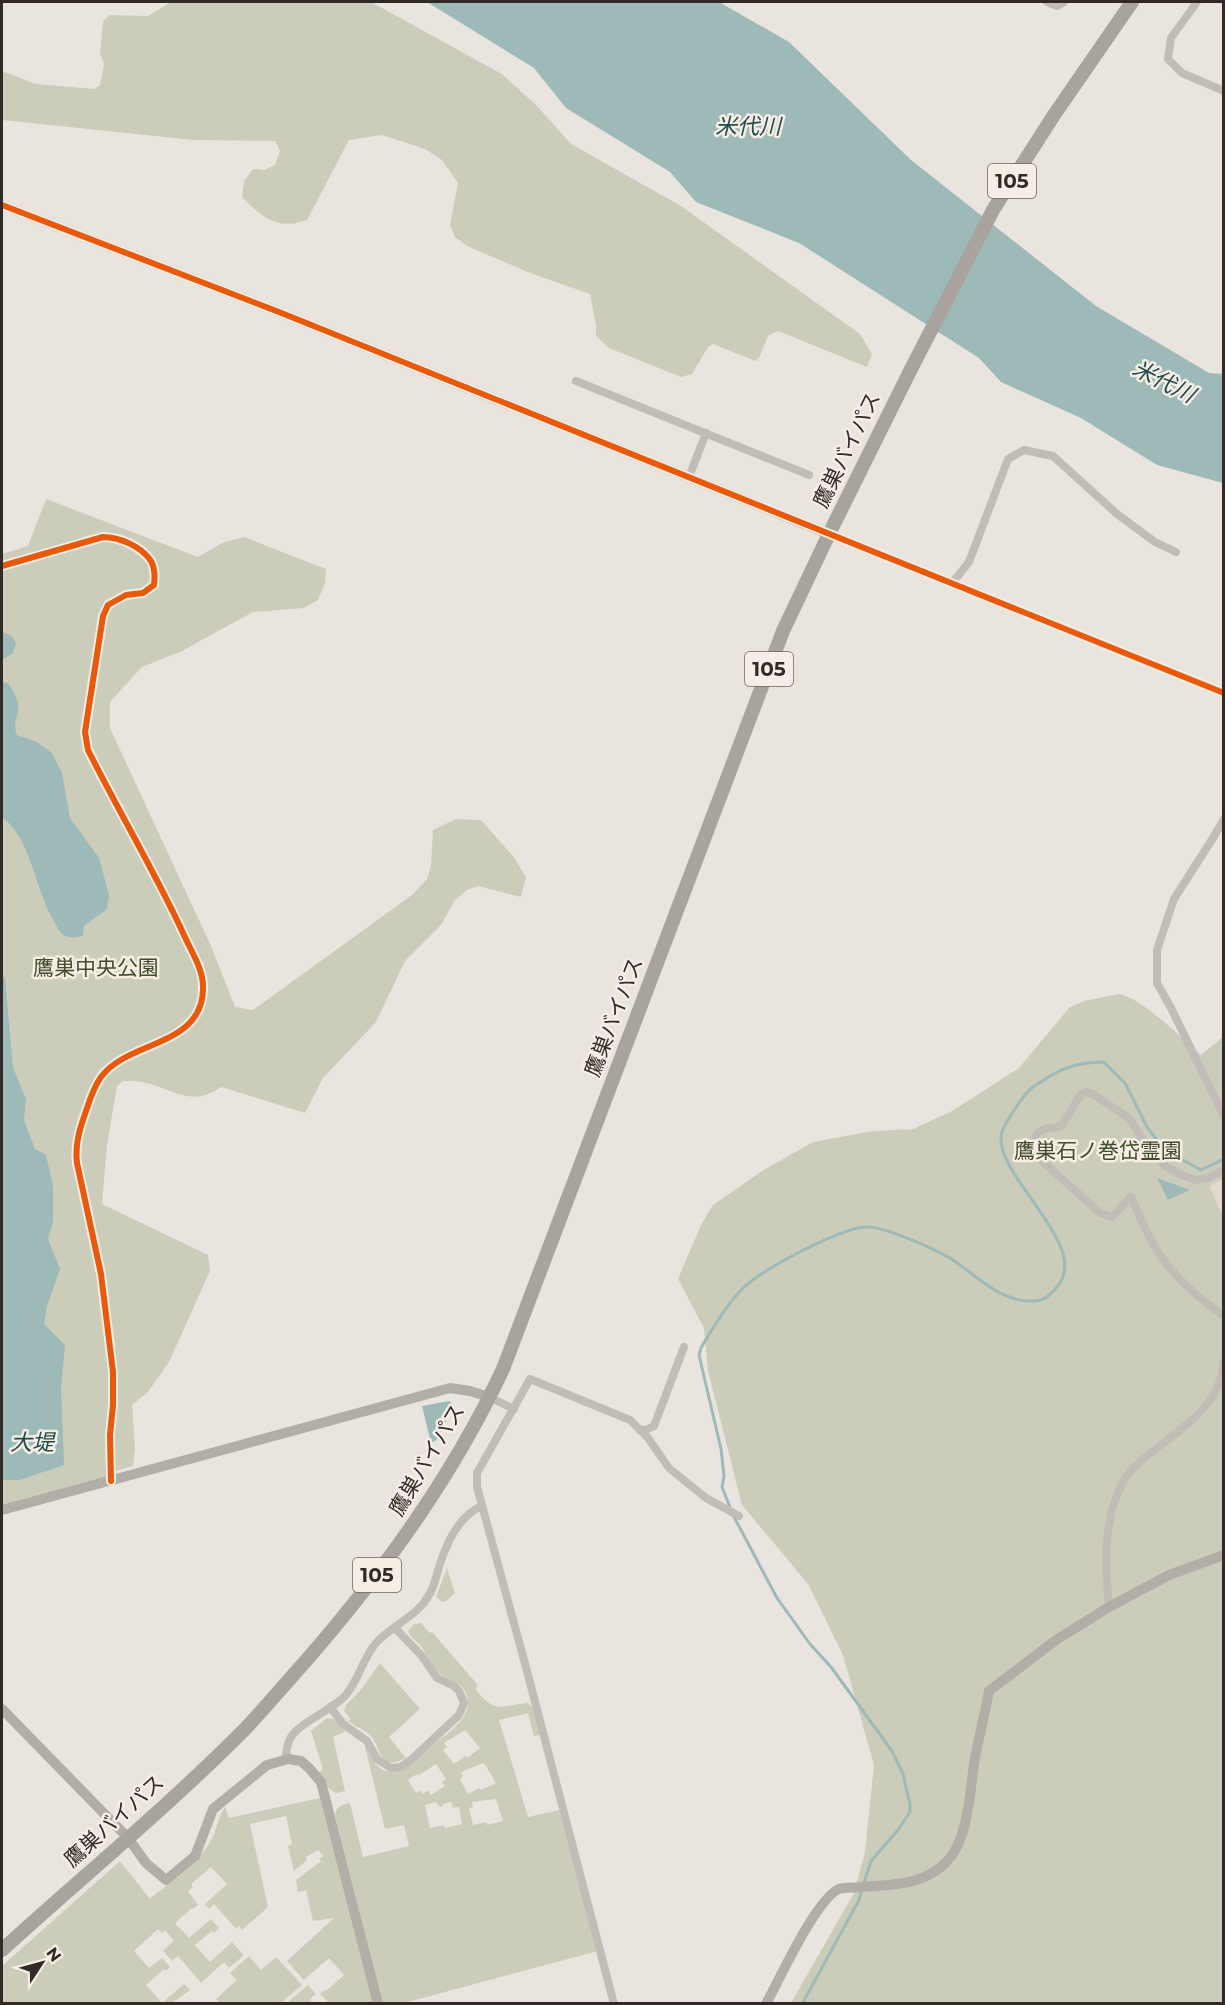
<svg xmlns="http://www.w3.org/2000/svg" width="1225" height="2005" font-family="Montserrat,'Noto Sans JP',sans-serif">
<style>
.green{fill:#cbcdba;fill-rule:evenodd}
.plaza{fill:#e3d8cc}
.water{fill:#9db9b8}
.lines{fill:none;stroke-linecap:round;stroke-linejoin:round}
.stream{stroke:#9db9b8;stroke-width:3}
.street{stroke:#c2bcb7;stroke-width:8}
.secondary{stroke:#b3ada8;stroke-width:10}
.highway{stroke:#a8a39d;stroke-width:14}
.cycleway-casing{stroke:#f6eee5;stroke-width:10}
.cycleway{stroke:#e8590c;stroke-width:6}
.labels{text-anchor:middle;stroke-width:5;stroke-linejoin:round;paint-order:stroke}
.shield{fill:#f6eee5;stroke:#6d6560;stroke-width:1.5}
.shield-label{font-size:20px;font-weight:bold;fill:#322a27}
.street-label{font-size:21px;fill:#322a27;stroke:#f6eee5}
.park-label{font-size:21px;fill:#424d2d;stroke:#f6eee5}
.water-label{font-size:22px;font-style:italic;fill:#214c4e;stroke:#f6eee5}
</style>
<rect width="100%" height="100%" fill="#eae4de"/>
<g class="green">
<path d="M171,2H371L502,74L537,106L571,144L681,206L860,334L872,354L867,367L778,331L768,336L759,358L755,361L713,344L708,347L692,374L681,377L609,348L596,336V325L590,294L530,273L467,246L455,237L450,225L458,183L442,160L425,149L382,135L349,140L307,220C278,231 262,217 242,197L244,181L253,169L264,170L275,165L280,151L275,141L194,140L2,120V71L36,84L94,89L100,85L104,64L100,53L103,21L110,15L148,16Z"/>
<path d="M46,499L198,557L222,543L244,537L326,569L325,583L318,600L304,608L253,612L180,652L142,667L110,702V728L211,946L235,1007L253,1010L412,895L427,879L431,865L433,830L456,819L481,820L513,856L526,877L521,897L478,886L467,890L455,900L441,925L405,961L376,1022L323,1078L305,1113L221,1087C193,1107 176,1091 147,1083C140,1081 131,1081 123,1081L117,1086L107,1145L102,1204L208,1255L210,1271L169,1362L148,1392L132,1405L135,1448L133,1466L111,1472V1481L2,1510V554L28,546Z"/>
<path d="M1119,994C1144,999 1181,1038 1201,1055L1223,1037V2003H791L854,1893L865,1852L874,1765L843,1655L808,1584L742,1505L708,1371L704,1328L678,1279L701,1225L713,1205L762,1171L813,1142L873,1131L913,1129L952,1111L1019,1068L1069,1008L1084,1001Z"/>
<polygon points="447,1568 455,1593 446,1601 442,1602 436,1597"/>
<path d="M421,1623L430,1633L432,1632L477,1684L476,1690C496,1714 499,1706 527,1703L533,1707L540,1735L534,1736L528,1713L499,1720L528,1817L559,1810L598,1951L404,2003H382L335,1815C337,1806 341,1805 350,1803L363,1857L409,1846L404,1825L385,1829L365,1747L368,1746C380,1792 412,1765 433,1745C445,1735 468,1721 468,1703C467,1680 449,1683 438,1672C430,1665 426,1653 420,1645C415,1640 410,1637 408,1631L414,1624ZM465,1730L480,1748L467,1758L465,1756L454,1764L443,1750L447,1747L444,1743ZM484,1763L496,1783L481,1790L479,1788L468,1794L460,1779L463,1776L461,1772ZM436,1764L446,1779L442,1782L445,1786L431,1795L428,1790L423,1794L420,1790L416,1793L408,1780L417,1774L418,1776ZM496,1799L503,1821L487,1825L486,1822L473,1825L469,1808L473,1807L472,1802ZM436,1802L440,1807L443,1806V1804L451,1802L453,1808L459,1807L462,1824L445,1828L444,1825L430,1828L425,1805Z"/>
<path d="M380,1663L420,1709L389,1737L406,1758C377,1773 383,1748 369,1734C363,1729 354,1726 348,1721L351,1719L344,1711L346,1705L360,1691Z"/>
<polygon points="327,1718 334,1719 345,1732 333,1737 345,1791 336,1793 329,1789 319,1773 323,1769 311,1731"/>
<path d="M320,1798L373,2003H329L320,1994L324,1990L326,1991L344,1975L329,1958L304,1980L287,1961L334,1918L313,1921L306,1890L298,1892L296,1880L321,1861L319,1859L323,1856L318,1850L306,1857L307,1860L294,1871L288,1846L292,1844L286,1816L250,1824L268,1907L242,1930L239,1926L236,1929L214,1904L209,1909L205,1904L227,1884L211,1867L191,1884L193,1887L188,1891L198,1905L193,1909L192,1908L175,1923L189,1938L211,1919L219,1928L214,1933L212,1931L195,1945L210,1962L232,1942L244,1955L229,1968L224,1962L201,1983L178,1956L172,1961L163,1951L174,1941L165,1930L162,1933L158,1929L134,1951L149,1968L162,1958L170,1967L166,1971L164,1969L146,1985L162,2003L184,1984L190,1990L172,2003H2V1966L120,1861L150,1899C170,1882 197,1865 210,1842C217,1831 217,1818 225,1807L229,1818Z"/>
<polygon points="249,1956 261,1970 276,1957 302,1985 281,2003 279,2001 277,2004 220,2003 216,1999 237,1980 230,1973"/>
<polygon points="308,1985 316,1994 310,1999 312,2003 287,2003"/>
</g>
<polygon class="plaza" points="1221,1180 1223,1185 1223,1216 1209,1186"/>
<g class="water">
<polygon points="427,2 719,2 789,42 911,160 1096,306 1209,373 1223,374 1223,483 1157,465 1081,418 1001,382 979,358 799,243 696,202 670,172 566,108 534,68"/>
<polygon points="2,632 12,636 16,644 13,653 2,660"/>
<path d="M2,682L8,683C13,691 20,701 18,711C16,723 13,722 17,735L37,742L52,753L62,773L70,818L99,858L109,895L107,909L84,926L83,936C75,938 68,939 61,933C58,930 56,924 54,921C35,890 31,838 2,817Z"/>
<polygon points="2,975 5,978 13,1068 26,1099 24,1120 35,1149 46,1155 53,1186 53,1221 48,1239 60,1269 47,1306 44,1324 65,1345 61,1388 64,1465 19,1480 2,1480"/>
<polygon points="1157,1178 1190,1190 1168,1200"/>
<polygon points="449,1401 453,1405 438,1439 431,1443 422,1406"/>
</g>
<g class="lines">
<g class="stream">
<path d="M864,1883L871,1861L898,1830L910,1812V1804L903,1774L892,1751L831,1667L810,1644L777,1598L733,1515L722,1487L724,1476L721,1449L699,1355L701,1348C713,1327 725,1307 742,1289C762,1269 839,1229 865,1227C882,1225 934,1249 950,1258C975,1274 1001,1303 1033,1301C1044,1301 1049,1296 1056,1288C1093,1249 1002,1182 1001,1140C1000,1130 1008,1120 1013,1112C1019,1103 1024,1094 1033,1087C1058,1070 1073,1062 1104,1062L1125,1083L1147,1127L1165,1150L1201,1170L1224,1159"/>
<polyline points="802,2004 859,1900 862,1889"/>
</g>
<g class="street">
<polyline points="1047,2 1057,6 1064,2"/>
<polyline points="1197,2 1171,38 1168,59 1182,73 1224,91"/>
<polyline points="576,381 809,475"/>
<polyline points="689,477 706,433"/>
<polyline points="829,534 1224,693"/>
<path d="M2,566L103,537C119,537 141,546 151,561C155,568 155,577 154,585L143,593L126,595L108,605L103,616L85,732L88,750C119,812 155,872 184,935C191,951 203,969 203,986C205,1047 128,1040 101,1077C93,1088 89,1102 85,1114C79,1131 75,1145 77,1163L101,1274L113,1372V1405L110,1435L111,1481"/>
<polyline points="952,583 969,562 1008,459 1024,450 1053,456 1117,514 1155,542 1176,552"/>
<polyline points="1224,819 1213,838 1174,899 1157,950 1157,983 1171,1008 1224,1116"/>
<path d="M1224,1170L1208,1178L1196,1180L1181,1175L1165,1166L1148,1148L1130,1119L1093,1094L1085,1092L1081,1094L1062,1125C1056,1129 1054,1127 1047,1128C1029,1133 1033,1150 1042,1161L1100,1213L1112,1217L1131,1197C1140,1216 1148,1238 1160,1255C1176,1279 1200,1299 1224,1316"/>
<polyline points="489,1397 514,1409"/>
<polyline points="640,1430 646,1430 654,1426 684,1347"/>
<path d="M1109,1607C1105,1564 1102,1516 1126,1477C1132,1467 1143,1459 1152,1452C1175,1433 1205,1415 1217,1388C1222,1379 1222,1370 1224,1361"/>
<polyline points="330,1707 343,1724 367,1741 377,1759 391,1768 401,1767 412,1759 459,1715 464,1703 459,1691 454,1686 437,1678 421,1655 395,1628"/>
<path d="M286,1759C286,1752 287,1744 291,1737C302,1721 332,1710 346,1695C359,1679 363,1658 376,1643C389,1628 409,1620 422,1605C432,1594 435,1581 439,1567C446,1544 458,1516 482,1506"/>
<polyline points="614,2004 527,1671 477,1487 477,1473 530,1379 630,1420 648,1438 669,1468 706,1498 739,1516"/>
</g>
<g class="secondary">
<polyline points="2,205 279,312 829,534"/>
<polyline points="2,1510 450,1388 470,1391 489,1397"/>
<polyline points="2,1709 128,1838 146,1863 166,1880 195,1856 213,1809 267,1765 288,1759 301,1761 309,1768 321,1782 378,2004"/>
<path d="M766,2004C779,1980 816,1899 839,1889C845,1887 855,1888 861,1887C893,1885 927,1885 949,1859C969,1836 970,1787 975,1758C979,1736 985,1714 989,1691L1056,1640L1109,1607L1169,1575L1224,1555"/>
</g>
<path class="highway" d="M2,1950C81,1878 164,1810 240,1734C257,1717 272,1699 288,1681C373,1586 449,1484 503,1369L783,631L829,534L910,371L993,210L1054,115L1132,2"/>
<g class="cycleway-casing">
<g id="cycleway">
<polyline points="2,205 279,312 1224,693"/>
<path d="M2,566L103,537C119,537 141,546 151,561C155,568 155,577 154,585L143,593L126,595L108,605L103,616L85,732L88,750C119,812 155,872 184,935C191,951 203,969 203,986C205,1047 128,1040 101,1077C93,1088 89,1102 85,1114C79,1131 75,1145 77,1163L101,1274L113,1372V1405L110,1435L111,1481"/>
</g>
</g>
<use href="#cycleway" class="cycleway"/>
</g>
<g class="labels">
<g class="shield">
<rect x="988" y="164" width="48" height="34" rx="4.5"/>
<rect x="745" y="652" width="48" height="34" rx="4.5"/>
<rect x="353" y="1558" width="48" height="34" rx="4.5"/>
</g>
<g class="shield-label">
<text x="1012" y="188">105</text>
<text x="769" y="676">105</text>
<text x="377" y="1582">105</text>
</g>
<g class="street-label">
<text transform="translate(847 450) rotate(-64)" y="7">鷹巣バイパス</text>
<text transform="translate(614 1017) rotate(-69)" y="7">鷹巣バイパス</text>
<text transform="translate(427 1460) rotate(-59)" y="7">鷹巣バイパス</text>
<text transform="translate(114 1821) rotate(-42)" y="7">鷹巣バイパス</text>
</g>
<g class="park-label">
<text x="96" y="975">鷹巣中央公園</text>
<text x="1098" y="1158">鷹巣石ノ巻岱霊園</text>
</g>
<g class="water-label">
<text x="748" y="134">米代川</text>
<text transform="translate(1164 381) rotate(27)" y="8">米代川</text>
<text x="32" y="1450">大堤</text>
</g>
</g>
<rect width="1225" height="2005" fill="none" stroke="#322a27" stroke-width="6"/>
<g transform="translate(42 1963) rotate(54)" stroke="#f6eee5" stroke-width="4.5" paint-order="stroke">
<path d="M0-4.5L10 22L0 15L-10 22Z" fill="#322a27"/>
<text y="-9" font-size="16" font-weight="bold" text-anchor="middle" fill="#322a27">N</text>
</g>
</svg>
